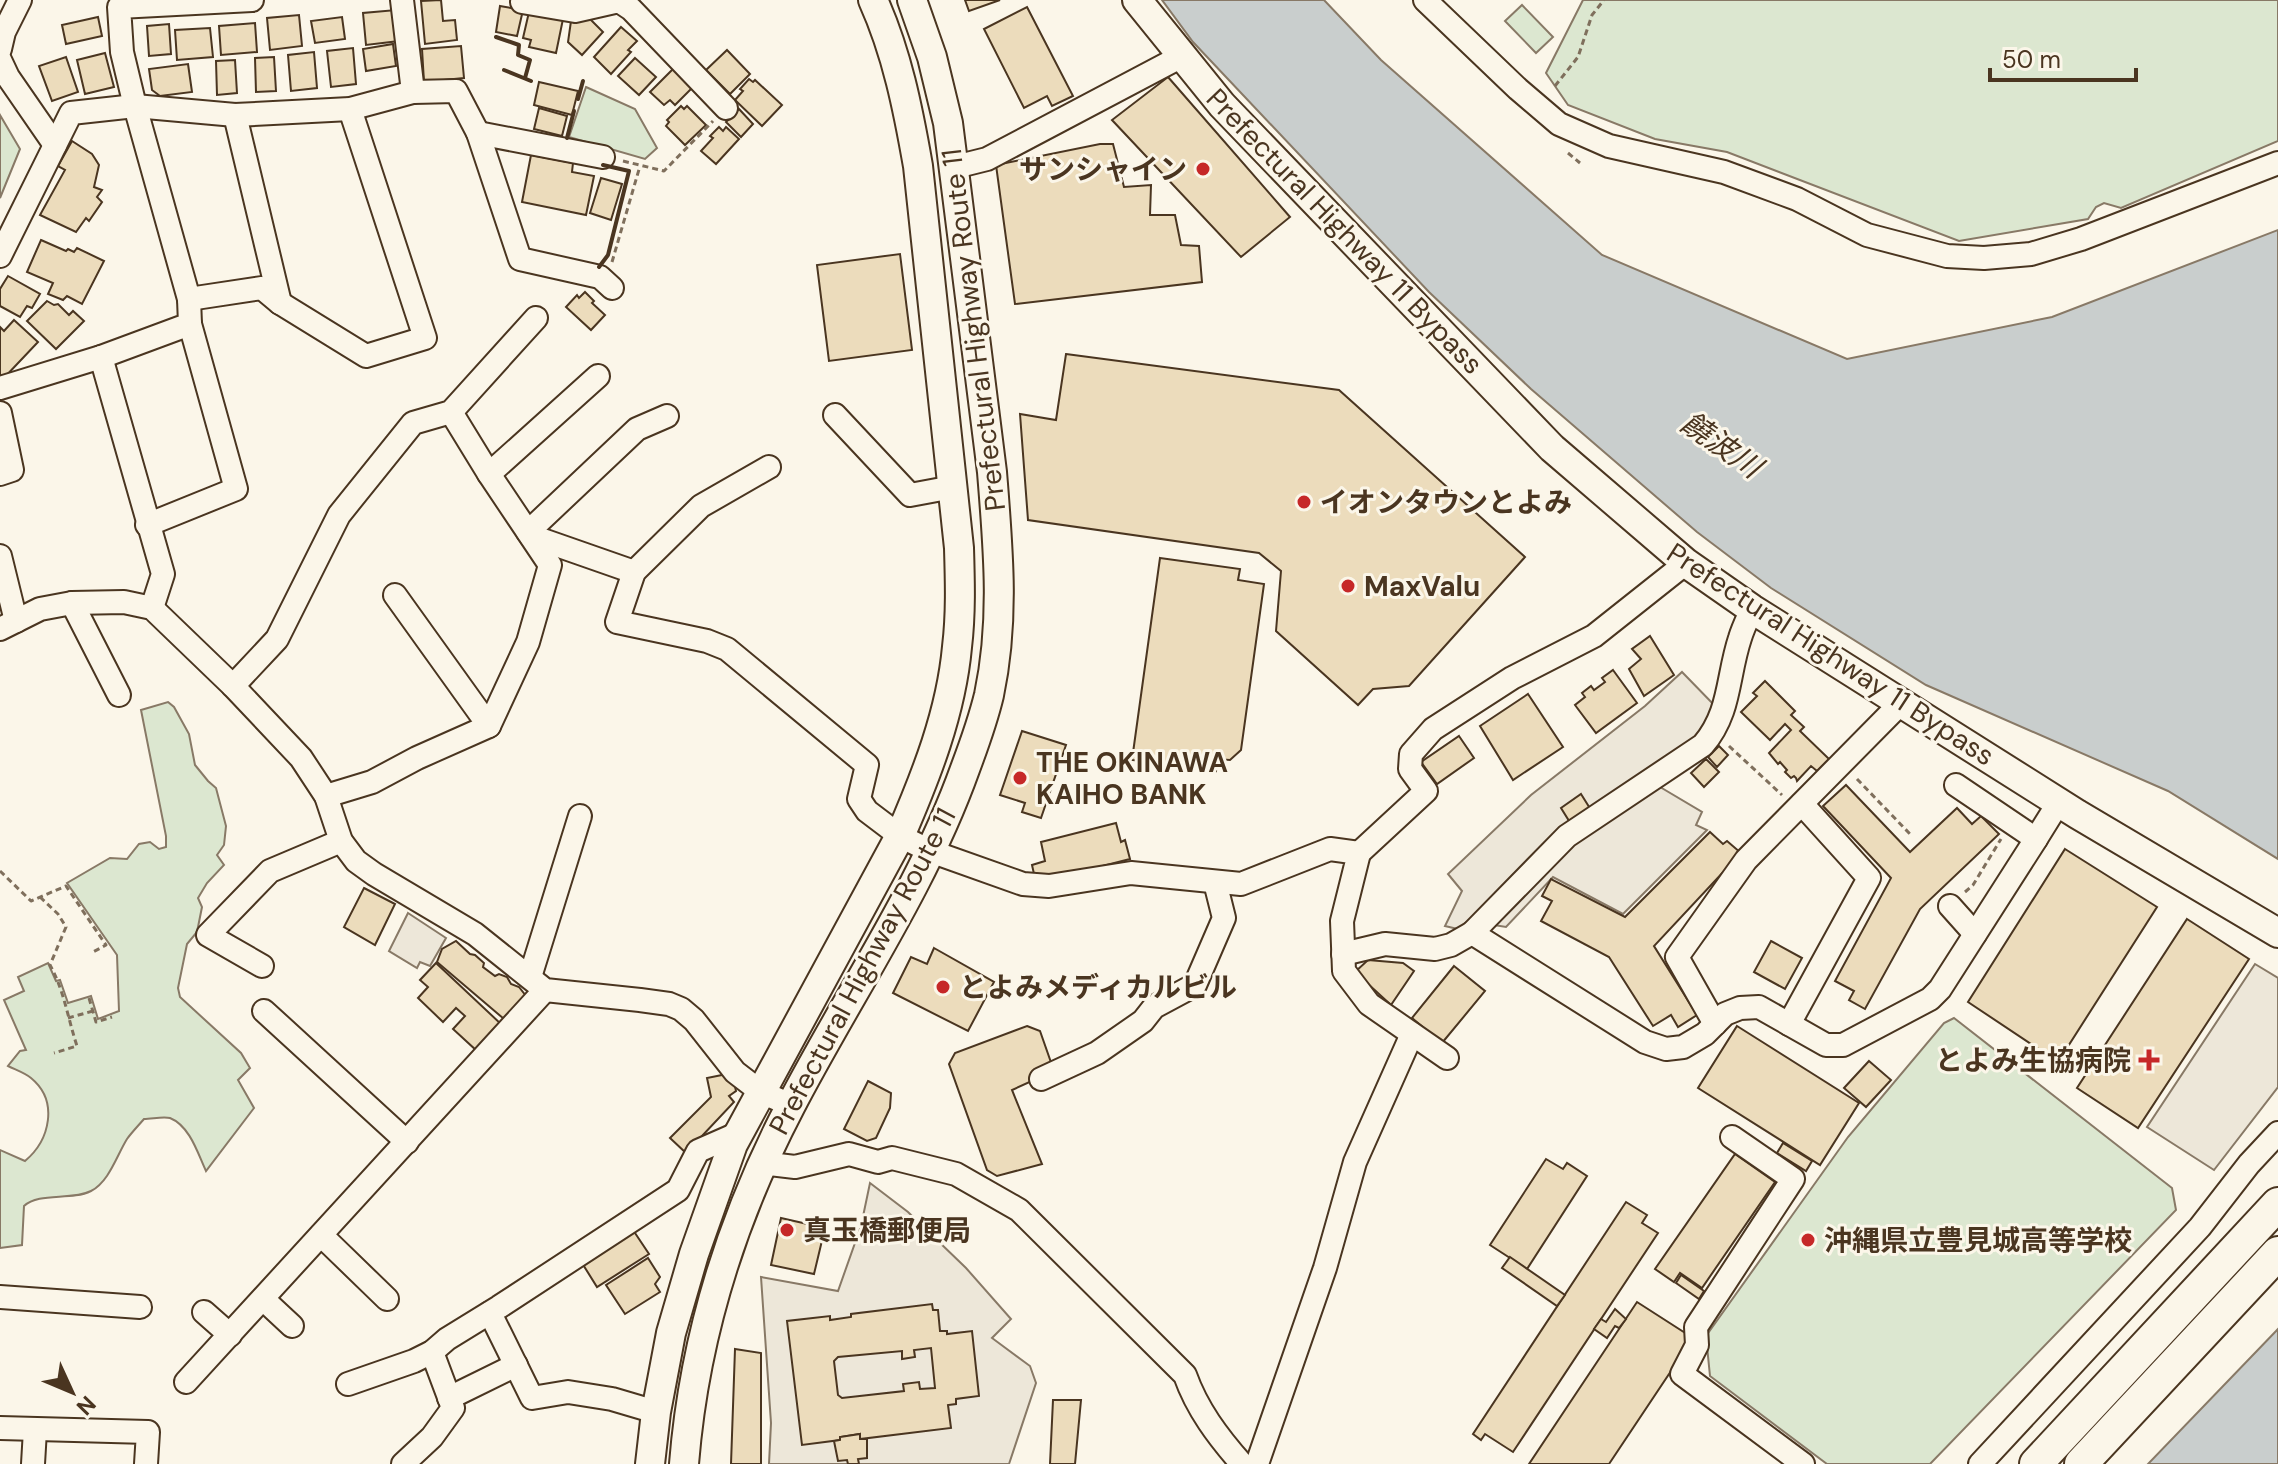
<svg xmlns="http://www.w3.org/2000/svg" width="2278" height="1464" font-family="'DM Sans','Noto Sans JP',sans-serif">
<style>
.green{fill:#dce7d0;stroke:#887966;stroke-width:2}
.parking{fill:#ede7d9;stroke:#887966;stroke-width:2}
.water{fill:#c9cecd;stroke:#887966;stroke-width:2}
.building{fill:#ecdcbc;stroke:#4a3520;stroke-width:2;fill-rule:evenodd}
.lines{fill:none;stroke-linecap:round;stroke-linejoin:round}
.minor-casing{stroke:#4a3520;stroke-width:26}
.major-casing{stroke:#4a3520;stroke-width:32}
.highway-casing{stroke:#4a3520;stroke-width:36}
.path{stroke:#7f6f5c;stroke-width:3;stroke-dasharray:6 4;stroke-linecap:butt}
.minor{stroke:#fbf6e9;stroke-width:22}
.major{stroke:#fbf6e9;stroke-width:28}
.highway{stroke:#fbf6e9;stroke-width:32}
.wall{stroke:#4a3520;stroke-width:4}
.poi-dot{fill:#c62828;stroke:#fbf6e9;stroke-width:3}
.labels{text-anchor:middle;stroke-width:6;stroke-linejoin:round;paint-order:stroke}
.poi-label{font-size:28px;font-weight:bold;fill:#4a3520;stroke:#fbf6e9;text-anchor:start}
.street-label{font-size:28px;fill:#4a3520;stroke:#fbf6e9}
.water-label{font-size:30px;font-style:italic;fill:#4a3520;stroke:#fbf6e9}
</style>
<rect width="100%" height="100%" fill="#fbf6e9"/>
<g class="green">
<polygon points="1583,0 2278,0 2278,141 2121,208 2104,203 2096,207 2088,219 1959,241 1727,152 1655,139 1568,105 1546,73"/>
<polygon points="1522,5 1553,37 1536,53 1505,21"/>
<polygon points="586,87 635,109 657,148 645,159 569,137"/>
<polygon points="0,115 20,149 0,198"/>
<path d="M168,702L174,707L189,734L195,765L208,781L216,788L226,826L224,845L217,855L224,865L207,883L198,898L202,907L197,932L187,944L178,988L180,997L241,1053L250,1068L238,1080L254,1108L206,1171C198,1154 190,1126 170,1118C163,1116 152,1119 144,1119C138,1126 132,1132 127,1139C117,1155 109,1182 91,1191C71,1201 39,1192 24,1206L22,1245L0,1248V1150L25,1161C50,1140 59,1101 31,1078C25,1073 16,1070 8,1066L20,1051L26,1050L4,1000L24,991L18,977L48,963L56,981L60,980L68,1003L91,996L98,1019L119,1011L117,955L67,883L110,858L127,859L139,844L150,842L159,849L166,847V836L141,710Z"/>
<polygon points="1954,1018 2172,1188 2176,1210 1930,1464 1827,1464 1710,1376 1706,1336 1848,1137 1944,1023"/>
</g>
<g class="parking">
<polygon points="1682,672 1719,710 1708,732 1466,931 1445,926 1462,891 1448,874 1531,795 1645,706"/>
<polygon points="1655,784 1702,812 1696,825 1707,830 1623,914 1553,877 1506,927 1488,924 1575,838"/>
<polygon points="408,913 446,938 430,966 420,962 417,968 389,951"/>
<polygon points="2255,964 2278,978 2278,1087 2214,1170 2147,1127"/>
<polygon points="870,1183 908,1212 966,1268 1011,1319 992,1338 1030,1366 1036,1383 1009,1464 769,1464 771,1423 761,1277 838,1291 861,1226"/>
</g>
<g class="water">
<polygon points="1162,0 1324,0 1381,60 1602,255 1847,359 2052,317 2278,230 2278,859 2168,791 1926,685 1771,588 1697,532 1531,389 1429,292 1193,42"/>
<polygon points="2278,1329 2278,1464 2148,1464"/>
</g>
<g class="building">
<polygon points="441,0 443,21 455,20 457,40 425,44 421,1"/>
<polygon points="965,0 1000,0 969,11"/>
<polygon points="500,6 523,10 517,36 496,32"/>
<polygon points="1027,7 1073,96 1052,106 1047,96 1024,108 984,29"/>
<polygon points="396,10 399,41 366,45 363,13"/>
<polygon points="529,12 563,19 556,53 529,47 531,40 523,38"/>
<polygon points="299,15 302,46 270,50 267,18"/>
<polygon points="98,17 102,36 66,44 62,25"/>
<polygon points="342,17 345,39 315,43 311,21"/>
<polygon points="590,19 603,32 582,55 568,42 571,21"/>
<polygon points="255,23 257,52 221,55 219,26"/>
<polygon points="169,24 171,54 149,56 147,26"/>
<polygon points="621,27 637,41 628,50 631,52 611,74 594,57"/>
<polygon points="210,28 213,57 177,60 175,30"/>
<polygon points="393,44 396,66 366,71 363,49"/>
<polygon points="461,46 464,78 424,82 422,49"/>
<polygon points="353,48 356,84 331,87 327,51"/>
<polygon points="727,50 750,74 730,94 706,70"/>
<polygon points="314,52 317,88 291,91 288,55"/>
<polygon points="105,53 114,87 85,94 77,60"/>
<polygon points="66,57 78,92 52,101 39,66"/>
<polygon points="274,57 276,91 256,92 255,58"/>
<polygon points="635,58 656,77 639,95 618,76"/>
<polygon points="235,60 237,93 217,95 216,61"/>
<polygon points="188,64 192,92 160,96 152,90 149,69"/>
<polygon points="674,68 693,87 675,105 670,100 664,105 650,92"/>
<polygon points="1168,77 1290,217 1241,257 1112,120"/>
<polygon points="749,79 753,82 755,80 782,105 762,126 735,100 743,91 740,89"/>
<polygon points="539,82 578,91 572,115 534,105"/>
<polygon points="681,106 684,109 687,106 706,125 685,145 666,126 669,122 667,120"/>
<polygon points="539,108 567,116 562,136 534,129"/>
<polygon points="739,109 753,124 741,137 726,122"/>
<polygon points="719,127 723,131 726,127 739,139 716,164 701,151 713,138 710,136"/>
<polygon points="72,141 92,154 99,165 94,187 102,190 97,197 102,202 89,221 86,218 76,232 40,215 65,170 58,166"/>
<polygon points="1100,144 1113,144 1124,187 1151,185 1150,215 1175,215 1181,245 1199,246 1202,282 1015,304 996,165"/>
<polygon points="531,155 573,163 572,172 594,176 586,215 522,202"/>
<polygon points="601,178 622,184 611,220 590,213"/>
<polygon points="41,240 66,251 68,249 74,252 77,248 104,261 82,304 67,296 63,300 48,294 53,283 27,272"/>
<polygon points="900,254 912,350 829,361 817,265"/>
<polygon points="8,276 40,294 32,308 27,306 20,317 0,306 0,289"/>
<polygon points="585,292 594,301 592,303 605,315 591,330 566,307 577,295 579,298"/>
<polygon points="47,301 54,305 58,304 69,315 73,311 84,321 56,349 27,321"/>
<polygon points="14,320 38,342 2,380 0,378 0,327 4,331"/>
<polygon points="1066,354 1339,390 1525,557 1409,686 1373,689 1358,705 1276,631 1281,571 1259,553 1028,520 1020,414 1056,420"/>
<polygon points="1160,558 1240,569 1238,580 1264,584 1241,750 1230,760 1217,759 1216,771 1132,760"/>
<polygon points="1650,636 1674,675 1644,696 1629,669 1641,659 1632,649"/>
<polygon points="1613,670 1637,703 1596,733 1575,705 1585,697 1582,693 1591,686 1594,690 1605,682 1602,678"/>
<polygon points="1765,681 1795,711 1791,715 1804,727 1800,731 1829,759 1817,771 1811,766 1797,781 1796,778 1794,776 1791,778 1785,772 1787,770 1780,762 1778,764 1769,753 1791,730 1785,724 1770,740 1741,712 1757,696 1753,693"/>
<polygon points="1528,694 1563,747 1513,780 1480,726"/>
<polygon points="1022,731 1066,745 1041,818 1022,812 1025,803 1000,795"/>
<polygon points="1459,736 1474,758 1437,784 1421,762"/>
<polygon points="1719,746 1728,755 1717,767 1708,757"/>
<polygon points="1706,759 1719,772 1704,787 1691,773"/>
<polygon points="1846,785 1910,852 1957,808 1972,824 1981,816 1999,834 1920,909 1865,1009 1849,1000 1854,991 1835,981 1891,878 1823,806"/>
<polygon points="1581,794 1591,810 1571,824 1561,808"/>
<polygon points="1116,823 1121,842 1125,840 1130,859 1036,883 1032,865 1045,861 1041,842"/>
<polygon points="1710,832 1723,844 1727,841 1741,853 1654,946 1697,1015 1678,1027 1671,1015 1653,1026 1609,957 1541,921 1552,901 1542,896 1551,879 1625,917"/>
<polygon points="2065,849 2157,907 2058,1062 1968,1002"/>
<polygon points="364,888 395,904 375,945 344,927"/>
<polygon points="2187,919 2249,959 2138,1128 2077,1088"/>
<polygon points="456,941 470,954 475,955 484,963 483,967 495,976 499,974 507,977 511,984 519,987 526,996 504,1019 437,962 442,949"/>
<polygon points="1771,941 1802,958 1785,989 1754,972"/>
<polygon points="934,948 994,982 968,1031 893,993 911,957 927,964"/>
<polygon points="1368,960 1403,963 1414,971 1391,1005 1355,972"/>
<polygon points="436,963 502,1025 477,1051 453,1029 465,1016 456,1008 443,1022 418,998 428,987 420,980"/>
<polygon points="1454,966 1485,991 1442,1043 1412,1018"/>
<polygon points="1027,1026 1040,1031 1054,1071 1012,1090 1042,1164 997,1176 987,1170 949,1064 955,1053"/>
<polygon points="1737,1026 1859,1103 1820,1165 1698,1088"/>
<polygon points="1869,1061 1891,1080 1866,1107 1844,1088"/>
<polygon points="732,1073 736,1091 729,1096 734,1102 686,1153 670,1138 711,1097 707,1078"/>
<polygon points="868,1081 891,1093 890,1108 876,1138 867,1141 844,1129"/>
<polygon points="1783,1143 1812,1161 1806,1171 1777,1153"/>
<polygon points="1735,1154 1775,1182 1702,1288 1680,1273 1674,1282 1655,1269"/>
<polygon points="1546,1159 1563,1169 1567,1163 1587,1176 1527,1269 1490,1245"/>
<polygon points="1626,1202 1647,1215 1642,1223 1658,1233 1513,1452 1485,1434 1481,1440 1473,1434"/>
<polygon points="781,1218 825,1228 814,1274 771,1265"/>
<polygon points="633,1230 649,1254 597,1287 582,1263"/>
<polygon points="1510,1257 1565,1295 1557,1306 1502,1268"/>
<polygon points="648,1258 660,1277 655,1284 660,1292 625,1314 606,1285"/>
<polygon points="1681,1275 1704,1291 1699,1299 1676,1283"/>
<polygon points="1637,1302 1693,1338 1609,1464 1529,1464"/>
<path d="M932,1304L933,1310H938L940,1331H947V1334L972,1331L979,1396L956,1399V1404L948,1405L951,1428L860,1439V1434L840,1437V1440L802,1445L787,1321L830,1316V1320L851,1317V1314ZM931,1348L935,1388L920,1389L919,1382L903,1384L904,1391L842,1398L838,1395L834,1361L838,1357L902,1351V1359L915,1357L914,1350Z"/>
<polygon points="1615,1309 1626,1319 1619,1328 1615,1326 1607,1338 1594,1329 1601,1319 1606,1322"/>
<polygon points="735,1349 761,1353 761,1464 731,1464"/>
<polygon points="1053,1400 1081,1400 1075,1464 1050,1464"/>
<polygon points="860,1434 860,1439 867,1439 867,1458 858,1459 859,1464 848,1464 847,1460 838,1461 834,1441 840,1440 840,1437"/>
</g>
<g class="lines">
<g class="minor-casing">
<g id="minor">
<polyline points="1425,0 1518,89 1559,124 1609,146 1724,172 1797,199 1867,235 1947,256 1984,258 2031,254 2081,239 2278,163"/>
<polyline points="522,2 575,11 619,1 631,9 726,108"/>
<polyline points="0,49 4,32 20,0"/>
<polyline points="0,60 8,77 55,145"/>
<polyline points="413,92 456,91 478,133 520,259 600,277 612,288"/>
<polyline points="235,115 280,303"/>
<polyline points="478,133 603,157"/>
<polyline points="955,167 987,159 1182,56"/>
<polyline points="0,256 71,113 135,106 235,115 350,109 413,92 402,0"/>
<polyline points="189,299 262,288 280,303 366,356 425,338 350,109"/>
<polyline points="101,357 163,574 152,608"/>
<polyline points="0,388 101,357 190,324 189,299 135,106 122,52 119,7 252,0"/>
<polyline points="0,413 12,470 0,474"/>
<polyline points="835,415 910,495 953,487"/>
<polyline points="769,467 701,506 634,572 617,622 707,641 727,649 867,765 859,799 867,811 900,836 930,851 1023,884 1049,886 1131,873 1241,884 1330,849 1359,853 1342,921 1344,971 1369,1004 1447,1058"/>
<polyline points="489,474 598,376"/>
<polyline points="147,525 236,489 190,324"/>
<polyline points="528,532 637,429 667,416"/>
<polyline points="531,536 634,572"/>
<polyline points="0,556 16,621"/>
<polyline points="395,595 489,726"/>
<polyline points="72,603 119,695"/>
<polyline points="0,629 40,609 72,603 124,602 152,608 233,686 301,758 326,796 341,841 356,861 374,874 475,934 545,990 640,1000 669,1004 681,1009 694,1020 735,1072 761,1092 791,1105"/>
<polyline points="233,686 277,639 339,515 413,423 451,412 536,318"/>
<polyline points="326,796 372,782 417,758 489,726 528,642 550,565 489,474 451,412"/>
<polyline points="2036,839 2059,802"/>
<polyline points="1359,853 1426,791 1410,769 1411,754 1433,729 1512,678 1594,636 1686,563"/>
<polyline points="1950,906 1975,934"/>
<polyline points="1472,933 1645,1042 1666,1049 1683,1047 1705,1034 1725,1014 1740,1008 1759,1007 1826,1045 1843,1045 1930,999 1940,989 2036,839 1956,785"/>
<path d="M1343,954L1385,944L1435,949L1451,945L1472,933L1567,836L1703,745C1731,712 1727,677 1740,638C1743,628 1748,618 1752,609"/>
<polyline points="262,966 208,935 270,871 341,841"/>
<polyline points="530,977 580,816"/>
<polyline points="264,1011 407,1142"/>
<polyline points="1715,1024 1677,957 1746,860 1901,703"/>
<polyline points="1789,1024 1869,878 1802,804"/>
<polyline points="1041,1079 1097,1053 1143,1021 1154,1007 1195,985 1224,918 1215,882"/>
<polyline points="1732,1137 1793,1179 1696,1327 1697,1345 1682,1374 1803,1464"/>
<path d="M761,1163L795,1167L849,1154L878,1162L892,1158L956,1174L1019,1210L1185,1375C1197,1409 1218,1437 1242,1464"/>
<polyline points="321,1235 387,1299"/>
<polyline points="0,1297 140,1307"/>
<polyline points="263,1299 292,1326"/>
<polyline points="204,1312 230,1335"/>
<polyline points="490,1313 532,1398 568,1392 612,1399 656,1412"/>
<polyline points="186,1382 545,990"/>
<polyline points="348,1384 414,1361 432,1352 447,1339 499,1307 678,1190 698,1151 739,1133"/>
<polyline points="449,1398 516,1365"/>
<polyline points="0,1428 148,1432 146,1464"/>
<polyline points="33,1464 35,1430"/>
<polyline points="403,1464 432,1437 453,1408 432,1352"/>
<polyline points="1257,1464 1325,1268 1355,1162 1412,1034"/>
<polyline points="1980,1464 2200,1227 2249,1164 2278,1133"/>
</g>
</g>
<g class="major-casing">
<g id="major">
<polyline points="1137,0 1222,105 1552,448 1686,563 1752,609 2077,814 2278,933"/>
<path d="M650,1464L656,1412L671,1333L694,1254L733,1144L900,836C926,776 951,713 957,647C961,614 960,581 959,548L918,166C908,109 897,53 873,0"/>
<path d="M684,1464C694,1339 732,1218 790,1107C848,995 922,889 965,769C974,745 983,720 989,695C1005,620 998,547 992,472L948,123L932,57L912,0"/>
</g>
</g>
<g class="highway-casing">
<g id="highway">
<polyline points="2036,1464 2278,1204"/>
<polyline points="2081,1464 2278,1253"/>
</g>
</g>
<g class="path">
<polyline points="1555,86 1578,57 1592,15 1604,0"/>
<polyline points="1568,153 1580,163"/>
<polyline points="623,161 664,171 713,121"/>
<polyline points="612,262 640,166"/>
<polyline points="1729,746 1782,795"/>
<polyline points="1857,779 1910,834"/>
<polyline points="0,871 31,901 66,886 106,945 93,952"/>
<polyline points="1965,892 1973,885 2001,839"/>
<path d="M40,897L58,914L66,927L50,965C64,990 68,1019 77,1046L54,1053"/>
<polyline points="89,998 96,1022 112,1017"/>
<polyline points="68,1018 93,1011"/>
</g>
<use href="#minor" class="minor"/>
<use href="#major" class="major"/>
<use href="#highway" class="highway"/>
<g class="wall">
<polyline points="496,37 519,45 518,55 530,60 525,78"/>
<polyline points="504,70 531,81"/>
<polyline points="578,99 583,81"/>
<polyline points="567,138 574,111"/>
<polyline points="599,267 608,255 629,171 603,165"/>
</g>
</g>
<g class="poi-dot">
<circle cx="1203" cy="169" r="8"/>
<circle cx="1304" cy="502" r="8"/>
<circle cx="1348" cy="586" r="8"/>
<circle cx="1020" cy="778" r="8"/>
<circle cx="943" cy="987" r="8"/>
<path d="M2145 1048h8v8h8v8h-8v8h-8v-8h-8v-8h8z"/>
<circle cx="787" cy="1230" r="8"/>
<circle cx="1808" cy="1240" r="8"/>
</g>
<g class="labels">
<g class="poi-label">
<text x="1187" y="179" text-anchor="end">サンシャイン</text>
<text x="1320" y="512">イオンタウンとよみ</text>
<text x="1364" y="596">MaxValu</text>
<text x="1036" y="772">THE OKINAWA<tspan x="1036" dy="32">KAIHO BANK</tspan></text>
<text x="959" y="997">とよみメディカルビル</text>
<text x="2131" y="1070" text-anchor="end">とよみ生協病院</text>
<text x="803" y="1240">真玉橋郵便局</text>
<text x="1824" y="1250">沖縄県立豊見城高等学校</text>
</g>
<g class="street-label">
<text transform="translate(1345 231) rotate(46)" y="10">Prefectural Highway 11 Bypass</text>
<text transform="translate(973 330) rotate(-97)" y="10">Prefectural Highway Route 11</text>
<text transform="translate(1831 654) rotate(33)" y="10">Prefectural Highway 11 Bypass</text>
<text transform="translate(862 971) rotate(-62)" y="10">Prefectural Highway Route 11</text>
</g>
<g class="water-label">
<text transform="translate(1721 445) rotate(35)" y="10">饒波川</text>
</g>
</g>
<g transform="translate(72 1392) rotate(134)" stroke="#fbf6e9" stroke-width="6" paint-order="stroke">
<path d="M0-6L14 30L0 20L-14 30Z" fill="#4a3520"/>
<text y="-12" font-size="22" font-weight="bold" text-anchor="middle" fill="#4a3520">N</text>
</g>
<path d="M1990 68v12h146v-12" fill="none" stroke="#4a3520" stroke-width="4"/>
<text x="2002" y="68" font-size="24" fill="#4a3520" stroke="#fbf6e9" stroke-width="6" paint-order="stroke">50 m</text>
</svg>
